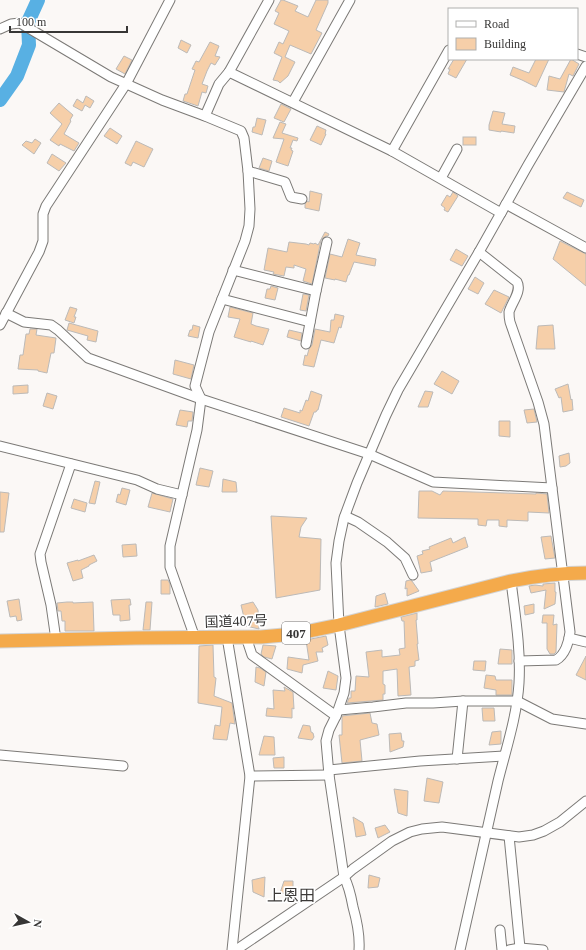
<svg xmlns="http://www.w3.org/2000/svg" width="586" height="950" font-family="'Times New Roman','Noto Sans JP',serif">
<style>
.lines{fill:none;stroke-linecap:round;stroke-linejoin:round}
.river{stroke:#58b0e3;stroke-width:14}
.building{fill:#f6cfa9;stroke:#bcbab8}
.minor-casing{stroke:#7c7a77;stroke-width:11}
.highway-casing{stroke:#d3d3d3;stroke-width:15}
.minor{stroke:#fff;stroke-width:9}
.highway{stroke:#f4aa4b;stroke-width:13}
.labels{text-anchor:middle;stroke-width:3.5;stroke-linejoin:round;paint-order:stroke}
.shield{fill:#fff;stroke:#737272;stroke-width:1}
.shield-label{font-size:13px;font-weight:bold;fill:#373635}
.street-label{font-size:14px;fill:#373635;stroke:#fff}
.quarter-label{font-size:16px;fill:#3c3a38;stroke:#fff}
</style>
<rect width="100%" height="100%" fill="#fbf8f6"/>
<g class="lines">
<polyline class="river" points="0,100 17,76 29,45 28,22 38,0"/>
</g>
<g class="building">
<polygon points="281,0 283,0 298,6 295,11 308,17 316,0 328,0 328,3 316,30 322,33 311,54 290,45 285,57 295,62 288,76 280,83 278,81 273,80 282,57 274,53 279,42 283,44 289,31 274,24 279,13 275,11"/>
<polygon points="181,40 191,45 187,53 178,48"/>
<polygon points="210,42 219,46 215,56 220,57 215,65 211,63 207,71 202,84 208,86 206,93 202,92 198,106 183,101 185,94 187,94 195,70 192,69 196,61 199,62"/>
<polygon points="124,56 132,60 125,74 116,69"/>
<polygon points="454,59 467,59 456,78 448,74 450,69 448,69"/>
<polygon points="536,59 549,59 536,87 522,80 510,75 513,67 529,73"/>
<polygon points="571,59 579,64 573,76 569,74 564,92 547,90 549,76 560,79"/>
<polygon points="86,96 94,101 90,108 85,105 82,111 73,106 77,99 83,103"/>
<polygon points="59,103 73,115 70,120 71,121 64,134 79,143 74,151 60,144 59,146 50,140 62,124 50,113"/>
<polygon points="281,104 291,109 284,122 274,118"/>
<polygon points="493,111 505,113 502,124 515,126 514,133 501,131 501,132 489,130 489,125"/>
<polygon points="257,118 266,120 262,135 252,132 253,127 255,127"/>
<polygon points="280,122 286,124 282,133 298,138 297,141 293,140 290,148 292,148 291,150 293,151 288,166 276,162 284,139 273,138"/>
<polygon points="317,126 326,130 325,134 326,134 321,145 310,140"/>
<polygon points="110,128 122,136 117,144 104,136"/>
<rect x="463" y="137" width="13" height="8"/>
<polygon points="35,139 41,143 34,154 22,145 26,141 32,143"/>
<polygon points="136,141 153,149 144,167 133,162 131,166 125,163"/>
<polygon points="52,154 66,163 59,171 47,163"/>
<polygon points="263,158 272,161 269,171 259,168"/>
<polygon points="310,191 322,194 319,211 305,208 305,204 307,201 309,202"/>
<polygon points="453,192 458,196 448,212 444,210 445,208 441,205 447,195 450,197"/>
<polygon points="567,192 584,200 581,207 563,198"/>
<polygon points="325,232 329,234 328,236 326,236 323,238 321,240 312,284 303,281 306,269 294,265 294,268 286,267 284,276 273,274 274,272 264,270 268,248 287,252 289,242 306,244 309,245 310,243 314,244 315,243 318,245"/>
<polygon points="348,239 360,243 356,255 376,259 375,266 354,262 349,275 348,275 346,282 335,279 335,280 325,278 330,254 342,257"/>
<polygon points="560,241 586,254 586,286 553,259"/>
<polygon points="456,249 468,256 462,266 450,260"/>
<polygon points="475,277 484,283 478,294 468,289"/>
<polygon points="271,286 278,288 275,300 265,298 267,289 270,289"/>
<polygon points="494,290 509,297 501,313 485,304"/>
<polygon points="303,294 309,295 306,311 300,310"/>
<polygon points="70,307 77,309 74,317 76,317 74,323 65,320"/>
<polygon points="230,307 253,313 251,324 256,326 269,329 263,345 251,341 251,342 234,337 240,319 228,317"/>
<polygon points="335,314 344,316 341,328 339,327 334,343 321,340 314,367 303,365 305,355 307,356 309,349 312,345 315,329 330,332 331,320 334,320"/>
<polygon points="69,323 98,331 96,342 87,340 88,336 67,330"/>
<polygon points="193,325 200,327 198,338 188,336 190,330 192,330"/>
<polygon points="553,325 555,349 536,349 538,326"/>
<polygon points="30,329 37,329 36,335 56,338 54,353 51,353 47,373 38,371 38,370 18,369 20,355 23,355 26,334 29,334"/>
<polygon points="289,330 302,333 301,341 287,337"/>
<polygon points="175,360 194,365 191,379 173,374"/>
<polygon points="442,371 459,381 452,394 434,384"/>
<polygon points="568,384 571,400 572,399 573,410 563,412 561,397 559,398 555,389"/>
<polygon points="28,385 28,393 13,394 13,386"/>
<polygon points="311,391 322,395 318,410 317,410 316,412 314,412 309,426 281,417 284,408 300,413 300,410 302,411 306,400 308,401"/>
<polygon points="425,391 433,392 428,407 418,407"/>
<polygon points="47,393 57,396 53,409 43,406"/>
<polygon points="534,409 537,422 527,423 524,410"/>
<polygon points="180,410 193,412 192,421 188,421 187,427 176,425"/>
<polygon points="499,421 510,421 510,437 499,436"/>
<polygon points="569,453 570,463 566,466 560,467 559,456"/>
<polygon points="200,468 213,471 209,487 196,485"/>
<polygon points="223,479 236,482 237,492 222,492"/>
<polygon points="95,481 100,482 95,504 89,503"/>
<polygon points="122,488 130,490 126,505 116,502 118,494 120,495"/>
<polygon points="419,491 432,491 440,495 443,491 536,494 536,493 547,494 549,513 528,512 528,521 507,520 507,527 499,526 499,520 487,520 486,526 478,525 478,519 418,518"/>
<polygon points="0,492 9,493 4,532 0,532"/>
<polygon points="152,493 173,499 170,512 148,507"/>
<polygon points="74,499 87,503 85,512 71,508"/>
<polygon points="271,516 307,518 301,527 299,537 321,539 320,590 276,598"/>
<polygon points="551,536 555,558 545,559 541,537"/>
<polygon points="465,537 468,547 430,562 432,571 421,573 417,556 423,554 422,551 430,549 429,547 451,538 453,543"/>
<polygon points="136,544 137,556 123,557 122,545"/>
<polygon points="94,555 97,561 89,565 89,566 81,570 83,578 73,581 67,563 78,560 78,561"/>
<polygon points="161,580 168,580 170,584 170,594 161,594"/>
<polygon points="410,580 412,581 419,591 407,596 407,588 405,589 406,581"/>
<polygon points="555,583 555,592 556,592 555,604 544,609 546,590 531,593 529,586 535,585 543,586 543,584"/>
<polygon points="385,593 388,604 375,607 376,596"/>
<polygon points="19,599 22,620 17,621 16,616 10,617 7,601"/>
<polygon points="130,599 131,605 129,605 130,620 120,621 120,615 113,615 111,600"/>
<polygon points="67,602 73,602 73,603 93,602 94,631 65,631 65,621 62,621 61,611 58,611 57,603"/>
<polygon points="146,602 152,602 150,630 143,630"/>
<polygon points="253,602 258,610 259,629 246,626 241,605"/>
<polygon points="534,604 534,613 525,615 524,606"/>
<polygon points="417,613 417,620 416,620 418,644 417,644 419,660 415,661 415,666 409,667 411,695 398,696 397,669 383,671 383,684 385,685 385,694 383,694 383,700 347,703 349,698 351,698 351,691 355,691 356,676 369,677 366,652 382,650 382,657 400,655 399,649 405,648 404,621 402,621 401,617"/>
<polygon points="543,615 554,615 553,625 557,624 556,652 554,654 550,654 547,649 547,623 542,623"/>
<polygon points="326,636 328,645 322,648 323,652 316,652 318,661 303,665 302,673 287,669 288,657 309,660 306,640"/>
<polygon points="213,645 214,677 216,678 214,696 232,703 235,724 230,723 227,740 213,739 215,725 220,726 222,707 198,703 199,646"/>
<polygon points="263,645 276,646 272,659 264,657 261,654"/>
<polygon points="500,649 512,650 512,664 498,664"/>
<polygon points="586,656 586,680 576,675"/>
<polygon points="474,661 486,661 485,671 473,670"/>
<polygon points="256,667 260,668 266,672 264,686 255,682"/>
<polygon points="328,671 338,676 336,690 323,688"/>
<polygon points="486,675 495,676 496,680 512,680 512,695 496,695 496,690 484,688"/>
<polygon points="284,687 293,692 294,709 292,708 292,718 266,716 267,708 274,709 273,690 285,691"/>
<polygon points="482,708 494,708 495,721 483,721"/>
<polygon points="370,713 372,723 377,724 379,735 360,740 362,761 342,763 339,735 342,735 342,716"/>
<polygon points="303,725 310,726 311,732 313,733 314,737 312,740 298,738"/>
<polygon points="501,731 501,744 489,745 492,732"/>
<polygon points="401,733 402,741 404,741 403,747 390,752 389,734"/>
<polygon points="264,736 274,737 275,755 259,755"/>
<polygon points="284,757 284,768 274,768 273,758"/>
<polygon points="427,778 443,782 439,803 424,801"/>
<polygon points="394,789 408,791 407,816 398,813"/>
<polygon points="353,817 363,823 366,835 356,837"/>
<polygon points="385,825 390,832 378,838 375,828"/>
<polygon points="369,875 380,878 378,887 368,888"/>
<polygon points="265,877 264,897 253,892 252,880"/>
<polygon points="284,881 293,881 293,894 280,893"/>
</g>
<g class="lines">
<g class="minor-casing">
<g id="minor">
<polyline points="0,29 11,24 20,23 111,77 162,100 205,116 241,131 244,138 248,171 250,209 249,226 245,241 209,332 195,386 201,399 197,430 170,546 170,567 195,638"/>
<polyline points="577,54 586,57"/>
<polyline points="229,72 269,0"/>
<polyline points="293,102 350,0"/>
<polyline points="205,116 219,84 229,72 392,151 501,213"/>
<polyline points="392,151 449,50"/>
<polyline points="248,171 285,182 291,197 302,199"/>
<polyline points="441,178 457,149"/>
<polyline points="506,204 586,248"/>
<path d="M479,252L517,282C522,291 512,302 509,312C509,316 509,318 510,322L538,402L544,424L570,632C569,642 565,655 556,660L519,661"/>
<polyline points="233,270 316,291"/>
<polyline points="222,299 310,322"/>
<polyline points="6,313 24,322 51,325 58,330 88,358 201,399 369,454 433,482 552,488"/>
<polyline points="0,325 39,252 43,241 43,214 46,206 126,84 170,0"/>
<polyline points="306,344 316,291 327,242"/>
<polyline points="0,446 137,480 157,489 182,495"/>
<polyline points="345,516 358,522 387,542 405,558 413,575"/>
<polyline points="227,637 250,776 232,950"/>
<polyline points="246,637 252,655 336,716"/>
<polyline points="569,638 586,642"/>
<polyline points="56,640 51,605 41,562 40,554 71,464"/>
<polyline points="339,710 373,707 406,703 433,703 463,701 517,701 552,719 586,724"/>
<polyline points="0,755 123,766"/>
<polyline points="457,759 463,701"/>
<polyline points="329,770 420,761 504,756"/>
<polyline points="250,776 329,775"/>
<polyline points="509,836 520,948"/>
<polyline points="500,930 502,950"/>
<polyline points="236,950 344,877 353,869 392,841 410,832 422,829 442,827 519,837 533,835 544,831 560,822 586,801"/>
<path d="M359,950C360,935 357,921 353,907C351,896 349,886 344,877L329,775L326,741L329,730L336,716L344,693L346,678L339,625L336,563L339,541L344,518L357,483L386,415L398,390L479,252L528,165L586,66"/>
<path d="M460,950C473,894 485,837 498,781C506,749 517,716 519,683C521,649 515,614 511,581"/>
<polyline points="509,950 520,948 543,950"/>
</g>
</g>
<g class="highway-casing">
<path id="highway" d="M0,641L136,638L261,637L295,634L339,625L511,581C536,576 561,573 586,573"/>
</g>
<use href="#minor" class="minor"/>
<use href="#highway" class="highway"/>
</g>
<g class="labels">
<rect class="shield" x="282" y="622" width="28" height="22" rx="3"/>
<g class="shield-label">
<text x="296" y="638">407</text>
</g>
<g class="street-label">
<text transform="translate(236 621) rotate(-2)" y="5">国道407号</text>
</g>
<g class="quarter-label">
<text x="291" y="901">上恩田</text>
</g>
</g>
<rect x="448" y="8" width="130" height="52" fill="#ffffff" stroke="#afafae"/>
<rect x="456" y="21" width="20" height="6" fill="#ffffff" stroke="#afafae"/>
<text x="484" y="28" font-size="12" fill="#373635">Road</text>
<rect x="456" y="38" width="20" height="12" fill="#f6cfa9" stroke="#afafae"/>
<text x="484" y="48" font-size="12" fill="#373635">Building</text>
<g transform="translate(28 922) rotate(98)" stroke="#ffffff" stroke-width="3" paint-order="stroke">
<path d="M0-3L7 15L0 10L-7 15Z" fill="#373635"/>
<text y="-6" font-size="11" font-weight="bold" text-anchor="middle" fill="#373635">N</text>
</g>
<path d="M10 26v6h117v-6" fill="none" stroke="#373635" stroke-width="2"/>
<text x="16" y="26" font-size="12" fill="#373635" stroke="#ffffff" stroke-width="3" paint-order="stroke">100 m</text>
</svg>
